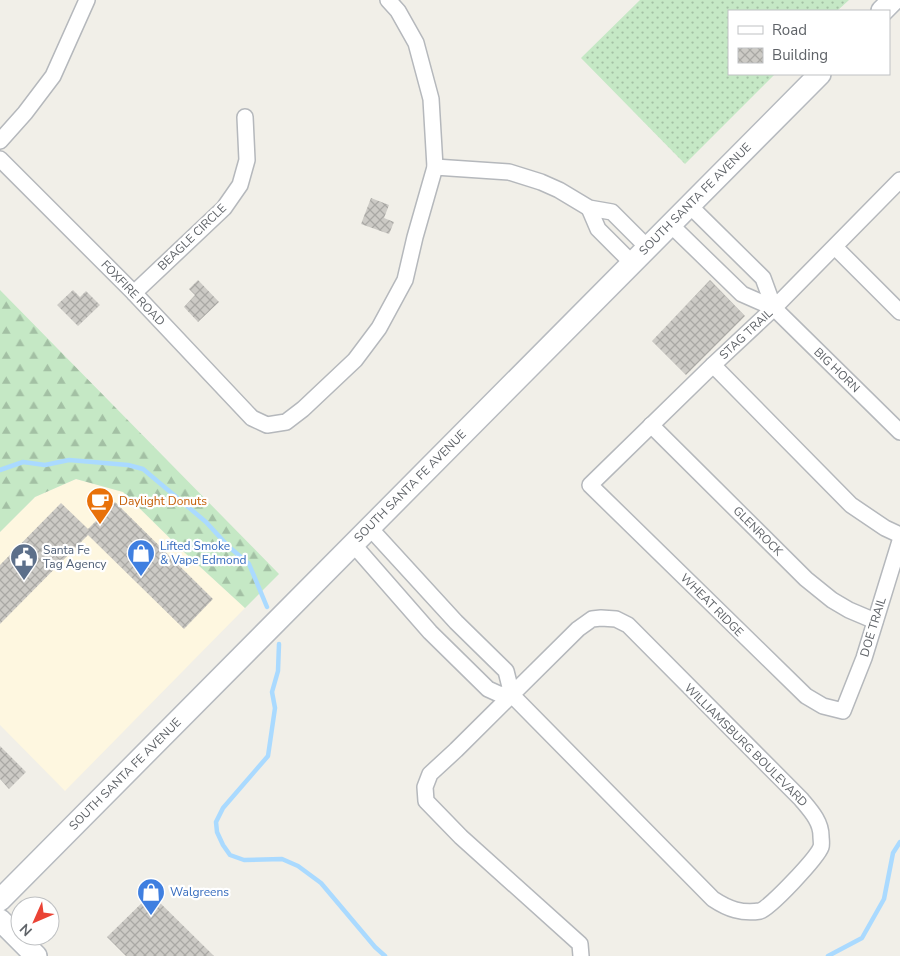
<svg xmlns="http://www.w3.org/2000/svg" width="900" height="956" font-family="'Nunito Sans',sans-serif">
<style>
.commercial{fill:#fef7e0}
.grass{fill:url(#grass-dots)}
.forest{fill:url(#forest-firs)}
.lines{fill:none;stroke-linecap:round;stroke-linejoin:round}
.stream{stroke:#aadaff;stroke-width:4.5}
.building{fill:url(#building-cross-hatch)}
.minor-casing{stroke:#b5b8bc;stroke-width:18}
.secondary-casing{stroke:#b6babf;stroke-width:24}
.minor{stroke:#fff;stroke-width:15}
.secondary{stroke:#fff;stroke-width:21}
.labels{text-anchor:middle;stroke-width:4.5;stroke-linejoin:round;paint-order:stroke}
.street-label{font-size:12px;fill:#5f6368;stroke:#fff}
.food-label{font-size:12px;fill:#c56008;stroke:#fff;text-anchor:start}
.shop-label{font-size:12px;fill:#366cbe;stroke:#fff;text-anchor:start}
.service-label{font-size:12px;fill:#4e5e75;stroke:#fff;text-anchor:start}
</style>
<defs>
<pattern id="grass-dots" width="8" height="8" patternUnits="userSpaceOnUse" patternTransform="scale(1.25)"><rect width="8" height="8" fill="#c5e8c5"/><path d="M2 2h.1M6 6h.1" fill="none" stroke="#a3c0a4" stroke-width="1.8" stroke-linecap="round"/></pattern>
<pattern id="forest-firs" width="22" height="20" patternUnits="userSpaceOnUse" patternTransform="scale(1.25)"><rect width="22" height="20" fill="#c5e8c5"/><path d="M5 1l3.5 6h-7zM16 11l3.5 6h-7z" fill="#a3c0a4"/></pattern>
<pattern id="building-cross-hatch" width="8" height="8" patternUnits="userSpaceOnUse" patternTransform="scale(1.25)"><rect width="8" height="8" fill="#cccac5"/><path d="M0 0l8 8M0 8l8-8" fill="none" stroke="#a9a8a4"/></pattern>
</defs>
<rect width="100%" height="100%" fill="#f1efe8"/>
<polygon class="commercial" points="76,479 123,492 184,552 245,608 65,791 0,725 0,532 35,497"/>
<polygon class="grass" points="640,0 849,0 837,11 729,11 729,74 775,74 685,164 581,58"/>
<polygon class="forest" points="0,290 279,574 245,608 184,552 123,492 76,479 35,497 0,532"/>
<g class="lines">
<g class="stream">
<polyline points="0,470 23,462 45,465 69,460 128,465 143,469 206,522 228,546 249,564 267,607"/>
<polyline points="279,644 278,671 272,692 275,708 268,756 223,808 216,822 217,832 223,845 230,855 244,860 282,859 298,866 321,883 375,947 385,956"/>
<polyline points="828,956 862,938 884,899 893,853 900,842"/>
</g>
</g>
<g class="building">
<polygon points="371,198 389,205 384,218 394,222 389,234 361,224"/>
<polygon points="198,280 219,302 198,322 184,307 195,295 189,289"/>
<polygon points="710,280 745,316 686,375 652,341"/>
<polygon points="73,290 80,297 86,291 100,305 78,326 57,305"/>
<polygon points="115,502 213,599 184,629 88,535 0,624 0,565 61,503 88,529"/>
<polygon points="0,746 26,772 9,789 0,779"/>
<polygon points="151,894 214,956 126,956 107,937"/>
</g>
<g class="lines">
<g class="minor-casing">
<g id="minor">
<polyline points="0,141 25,113 53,76 87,0"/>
<polyline points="0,159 134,293 252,418 267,425 286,422 303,409 355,360 379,328 405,280 415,237 435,167 431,99 416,43 398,11 388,0"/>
<polyline points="435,167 509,172 541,182 559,190 589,208 612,212 647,247"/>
<polyline points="900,180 774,308 713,365 590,485 806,696 823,706 843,711 864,658 900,541"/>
<polyline points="689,205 763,278 774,308"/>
<polyline points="589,208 598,229 632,263"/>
<polyline points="670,224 742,294 774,308 900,432"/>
<polyline points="835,247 900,312"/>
<polyline points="134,293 224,208 240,185 247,160 245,117"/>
<polyline points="713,365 851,505 885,528 900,535"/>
<polyline points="651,425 806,579 832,600 849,610 875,621"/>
<path d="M369,527L456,622L506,671L512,695L713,899C728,909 742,914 760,911C770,908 817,858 821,847C822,844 821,839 821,836C821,821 810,810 801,799L628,625L616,619L601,618L592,619L578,629L456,750L430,774L425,787L426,801L461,837L580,944L581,956"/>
<polyline points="353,544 430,632 488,689 499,694 512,695"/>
</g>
</g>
<g class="secondary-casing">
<g id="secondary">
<polyline points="882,11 893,0"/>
<polyline points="0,900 820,74"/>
<polyline points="0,920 36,956"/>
</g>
</g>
<use href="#minor" class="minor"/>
<use href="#secondary" class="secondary"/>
</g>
<defs>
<g id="cafe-pin" transform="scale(1.4375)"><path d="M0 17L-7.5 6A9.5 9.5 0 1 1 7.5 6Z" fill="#e8710a" stroke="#fff"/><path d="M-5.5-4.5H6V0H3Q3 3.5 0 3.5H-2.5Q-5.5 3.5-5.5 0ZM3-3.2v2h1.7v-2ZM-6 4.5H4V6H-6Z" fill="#fff"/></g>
<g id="shop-pin" transform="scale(1.4375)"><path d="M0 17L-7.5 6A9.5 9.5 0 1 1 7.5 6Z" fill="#3f7fe0" stroke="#fff"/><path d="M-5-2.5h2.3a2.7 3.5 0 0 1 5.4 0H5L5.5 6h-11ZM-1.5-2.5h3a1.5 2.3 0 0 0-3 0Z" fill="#fff"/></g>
<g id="civic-pin" transform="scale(1.4375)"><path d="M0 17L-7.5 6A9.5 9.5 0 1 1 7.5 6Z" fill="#5c6f8a" stroke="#fff"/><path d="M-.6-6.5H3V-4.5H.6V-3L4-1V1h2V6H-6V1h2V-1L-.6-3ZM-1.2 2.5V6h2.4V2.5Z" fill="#fff"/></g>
</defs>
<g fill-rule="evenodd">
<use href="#cafe-pin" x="100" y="501"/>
<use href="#shop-pin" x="141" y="553"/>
<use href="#civic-pin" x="24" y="557"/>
<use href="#shop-pin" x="151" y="892"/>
</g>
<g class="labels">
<g class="street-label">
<text transform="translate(695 199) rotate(-45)" y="4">SOUTH SANTA FE AVENUE</text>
<text transform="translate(192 237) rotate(-44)" y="4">BEAGLE CIRCLE</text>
<text transform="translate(133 293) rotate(46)" y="4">FOXFIRE ROAD</text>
<text transform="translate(746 334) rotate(-43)" y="4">STAG TRAIL</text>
<text transform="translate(837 370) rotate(44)" y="4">BIG HORN</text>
<text transform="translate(410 486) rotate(-45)" y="4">SOUTH SANTA FE AVENUE</text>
<text transform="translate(758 531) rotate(45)" y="4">GLENROCK</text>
<text transform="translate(712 605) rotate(45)" y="4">WHEAT RIDGE</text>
<text transform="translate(873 627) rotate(-73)" y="4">DOE TRAIL</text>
<text transform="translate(746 745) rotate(45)" y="4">WILLIAMSBURG BOULEVARD</text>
<text transform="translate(125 774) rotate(-45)" y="4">SOUTH SANTA FE AVENUE</text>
</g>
<g class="food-label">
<text x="119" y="505">Daylight Donuts</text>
</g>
<g class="shop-label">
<text x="160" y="550">Lifted Smoke<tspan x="160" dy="14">&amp; Vape Edmond</tspan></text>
<text x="170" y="896">Walgreens</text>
</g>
<g class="service-label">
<text x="43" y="554">Santa Fe<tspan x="43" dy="14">Tag Agency</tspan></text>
</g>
</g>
<rect x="728" y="10" width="162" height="65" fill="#ffffff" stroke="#bfc1c3"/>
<rect x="738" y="26" width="25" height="8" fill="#ffffff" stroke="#bfc1c3"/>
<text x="772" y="35" font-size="15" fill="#5f6368">Road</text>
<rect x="738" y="48" width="25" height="15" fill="url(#building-cross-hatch)" stroke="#bfc1c3"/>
<text x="772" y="60" font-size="15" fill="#5f6368">Building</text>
<g transform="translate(35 921) rotate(225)"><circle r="24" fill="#ffffff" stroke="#bfc1c3"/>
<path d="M0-4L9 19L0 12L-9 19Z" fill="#ea4335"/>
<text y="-8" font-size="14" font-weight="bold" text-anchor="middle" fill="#5f6368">N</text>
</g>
</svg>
